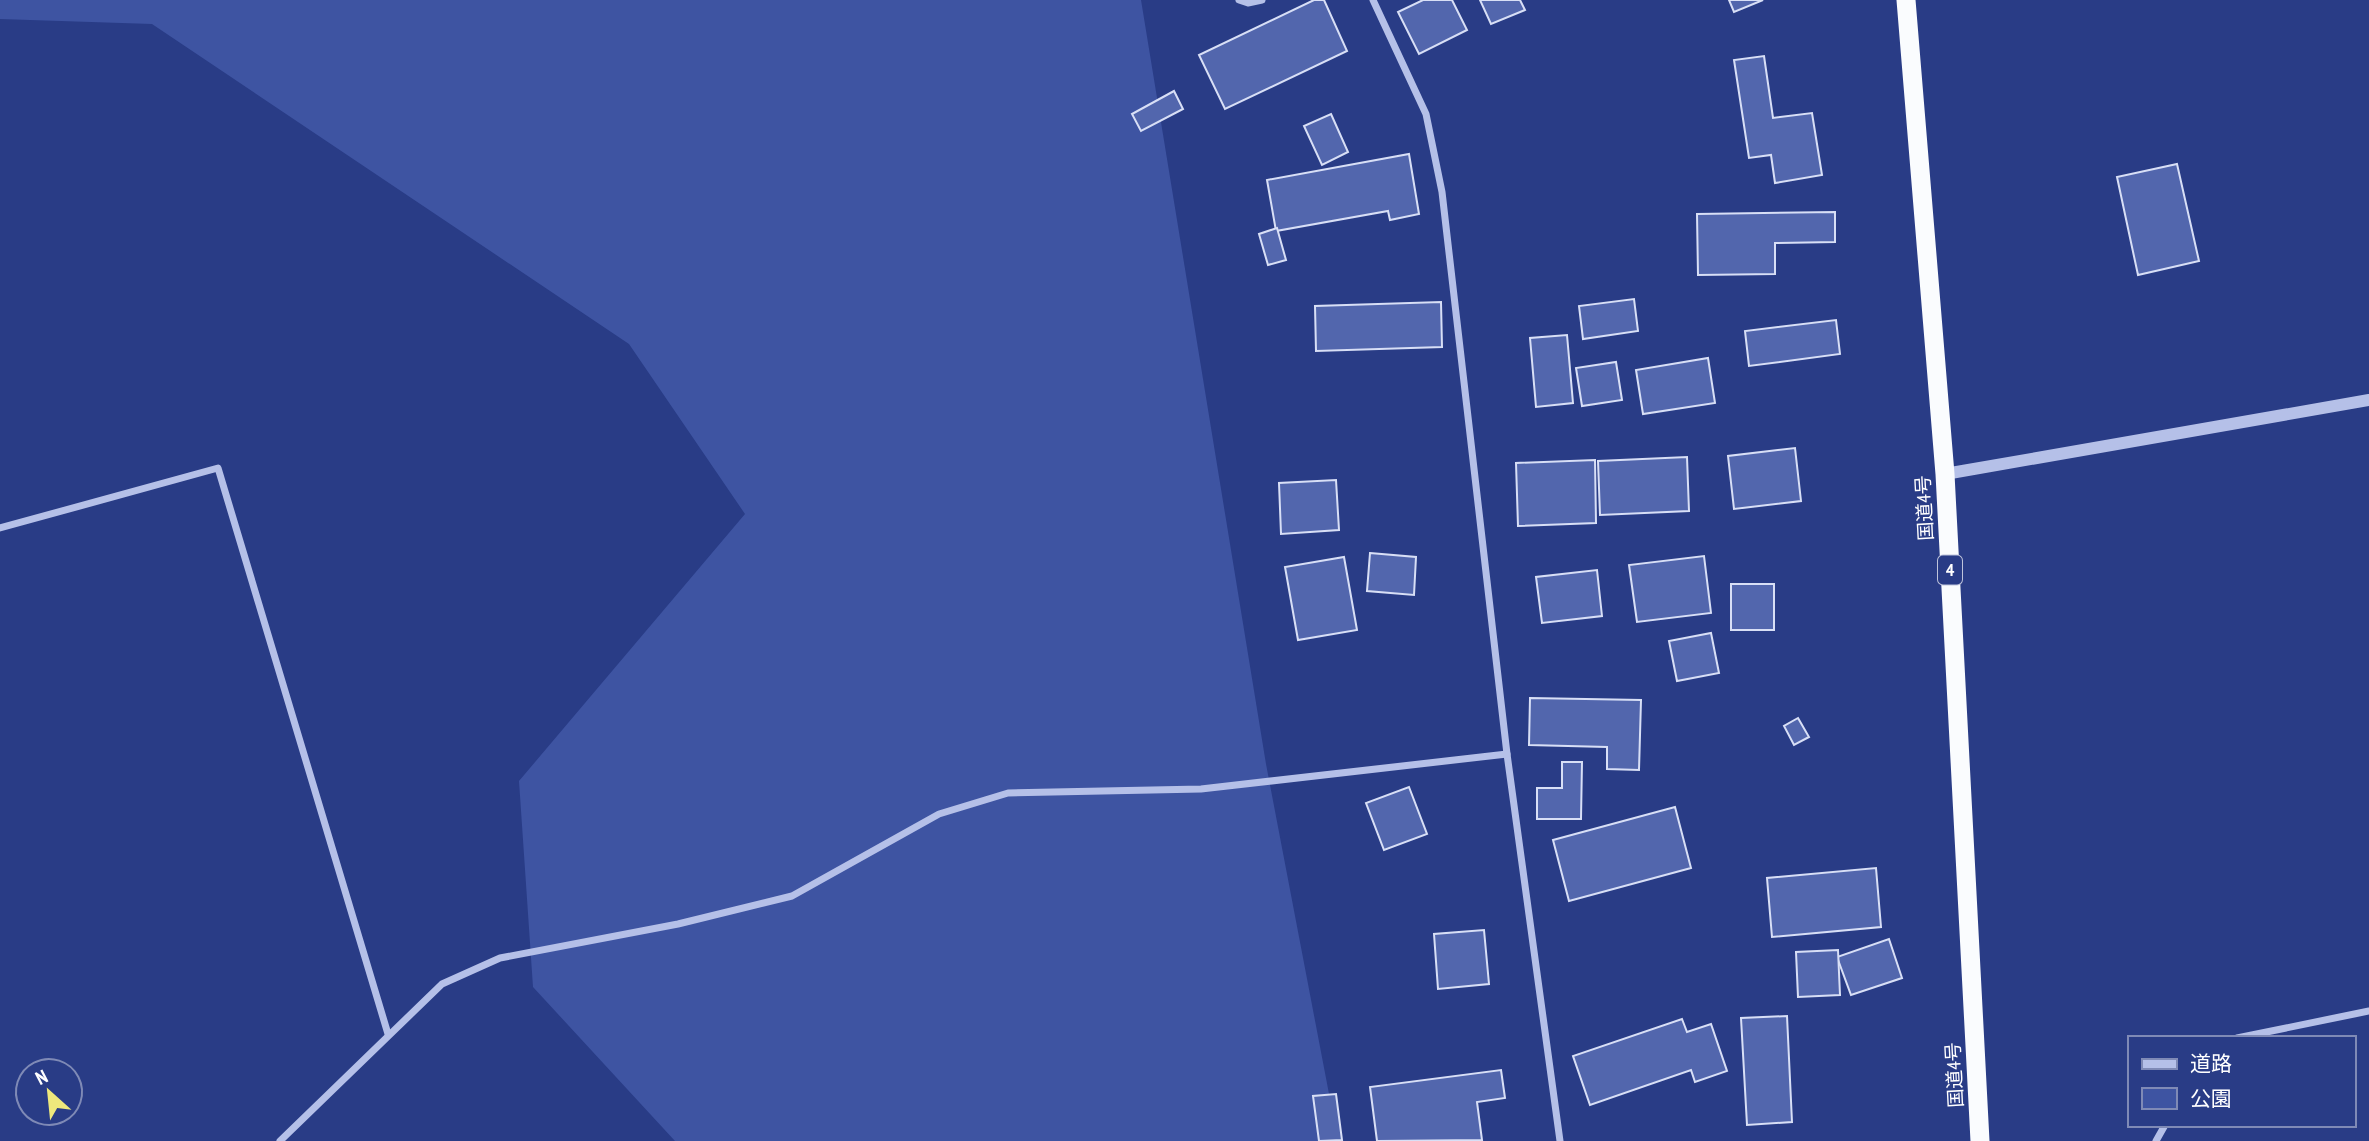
<svg xmlns="http://www.w3.org/2000/svg" width="2369" height="1141" font-family="'PT Sans Narrow','Noto Sans JP',sans-serif">
<style>
.green{fill:#3e54a2}
.building{fill:#5266ad;stroke:#d8dff6;stroke-width:2}
.lines{fill:none;stroke-linecap:round;stroke-linejoin:round}
.minor{stroke:#b5c0e8;stroke-width:7}
.tertiary{stroke:#b5c0e8;stroke-width:12}
.trunk{stroke:#fafcfe;stroke-width:19}
.labels{text-anchor:middle;stroke-width:5;stroke-linejoin:round;paint-order:stroke}
.shield{fill:#293c86;stroke:#bfc4db;stroke-width:2}
.shield-label{font-size:18px;font-weight:bold;fill:#fff}
.street-label{font-size:19px;fill:#fff;stroke:#293c86}
</style>
<rect width="100%" height="100%" fill="#293c86"/>
<polygon class="green" points="0,0 1141,0 1266,764 1338,1141 675,1141 533,987 519,781 745,514 629,344 152,24 0,19"/>
<g class="building">
<polygon points="1314,0 1324,0 1347,51 1225,109 1199,55"/>
<polygon points="1423,0 1452,0 1467,30 1419,54 1398,12"/>
<polygon points="1480,0 1520,0 1525,10 1491,24"/>
<polygon points="1729,0 1763,0 1734,12"/>
<polygon points="1764,56 1773,118 1812,113 1822,175 1775,183 1771,155 1749,158 1734,60"/>
<polygon points="1174,91 1183,109 1141,131 1132,114"/>
<polygon points="1331,114 1348,152 1322,165 1304,126"/>
<polygon points="1409,154 1419,214 1390,220 1388,211 1276,231 1267,180"/>
<polygon points="2177,164 2199,261 2138,275 2117,177"/>
<polygon points="1835,212 1835,242 1775,243 1775,274 1698,275 1697,214"/>
<polygon points="1277,228 1286,260 1268,265 1259,234"/>
<polygon points="1634,299 1638,331 1583,339 1579,306"/>
<polygon points="1441,302 1442,347 1316,351 1315,306"/>
<polygon points="1836,320 1840,354 1749,366 1745,331"/>
<polygon points="1567,335 1573,403 1536,407 1530,338"/>
<polygon points="1708,358 1715,403 1643,414 1636,370"/>
<polygon points="1616,362 1622,400 1582,406 1576,368"/>
<polygon points="1795,448 1801,501 1734,509 1728,456"/>
<polygon points="1687,457 1689,511 1600,515 1598,461"/>
<polygon points="1595,460 1596,523 1518,526 1516,463"/>
<polygon points="1336,480 1339,530 1281,534 1279,483"/>
<polygon points="1370,553 1416,557 1414,595 1367,591"/>
<polygon points="1704,556 1711,613 1637,622 1629,565"/>
<polygon points="1344,557 1357,630 1298,640 1285,567"/>
<polygon points="1597,570 1602,616 1542,623 1536,577"/>
<rect x="1731" y="584" width="43" height="46"/>
<polygon points="1711,633 1719,673 1677,681 1669,641"/>
<polygon points="1530,698 1641,700 1639,770 1607,769 1607,747 1529,745"/>
<polygon points="1798,718 1809,737 1794,745 1784,726"/>
<polygon points="1562,762 1582,762 1581,819 1537,819 1537,788 1562,788"/>
<polygon points="1409,787 1427,834 1384,850 1366,803"/>
<polygon points="1675,807 1691,868 1569,901 1553,840"/>
<polygon points="1876,868 1881,927 1772,937 1767,878"/>
<polygon points="1484,930 1489,984 1438,989 1434,934"/>
<polygon points="1889,939 1902,978 1851,995 1837,957"/>
<polygon points="1838,950 1840,995 1798,997 1796,952"/>
<polygon points="1787,1016 1792,1122 1747,1125 1741,1018"/>
<polygon points="1682,1019 1687,1032 1711,1024 1727,1071 1695,1082 1691,1070 1590,1105 1573,1056"/>
<polygon points="1501,1070 1505,1098 1477,1102 1482,1140 1377,1141 1370,1087"/>
<polygon points="1336,1094 1342,1140 1319,1141 1313,1096"/>
</g>
<g class="lines">
<g class="minor">
<polyline points="1239,0 1248,3 1262,0"/>
<polyline points="1373,0 1426,114 1442,192 1507,754 1560,1141"/>
<polyline points="0,528 218,468 388,1034"/>
<polyline points="2237,1038 2369,1011"/>
<polyline points="280,1141 442,984 500,958 678,924 792,896 939,814 1008,793 1201,789 1507,754"/>
<polyline points="2156,1141 2165,1125"/>
</g>
<polyline class="tertiary" points="1945,474 2369,400"/>
<polyline class="trunk" points="1906,0 1945,474 1980,1141"/>
</g>
<g class="labels">
<rect class="shield" x="1938" y="555.5" width="24" height="29" rx="5"/>
<g class="shield-label">
<text x="1950" y="576">4</text>
</g>
<g class="street-label">
<text transform="translate(1924 508) rotate(-93)" y="7">国道4号</text>
<text transform="translate(1954 1075) rotate(-93)" y="7">国道4号</text>
</g>
</g>
<rect x="2128" y="1036" width="228" height="91" fill="#293c86" stroke="#7f8ab6" stroke-width="2"/>
<rect x="2142" y="1059" width="35" height="10" fill="#b5c0e8" stroke="#7f8ab6" stroke-width="2"/>
<text x="2190" y="1071" font-size="21" fill="#ffffff">道路</text>
<rect x="2142" y="1088" width="35" height="21" fill="#3e54a2" stroke="#7f8ab6" stroke-width="2"/>
<text x="2190" y="1106" font-size="21" fill="#ffffff">公園</text>
<g transform="translate(49 1092) rotate(333)"><circle r="33" fill="#293c86" stroke="#7f8ab6" stroke-width="2"/>
<path d="M0-5L12 26L0 18L-12 26Z" fill="#eee87c"/>
<text y="-10" font-size="19" font-weight="bold" text-anchor="middle" fill="#ffffff">N</text>
</g>
</svg>
